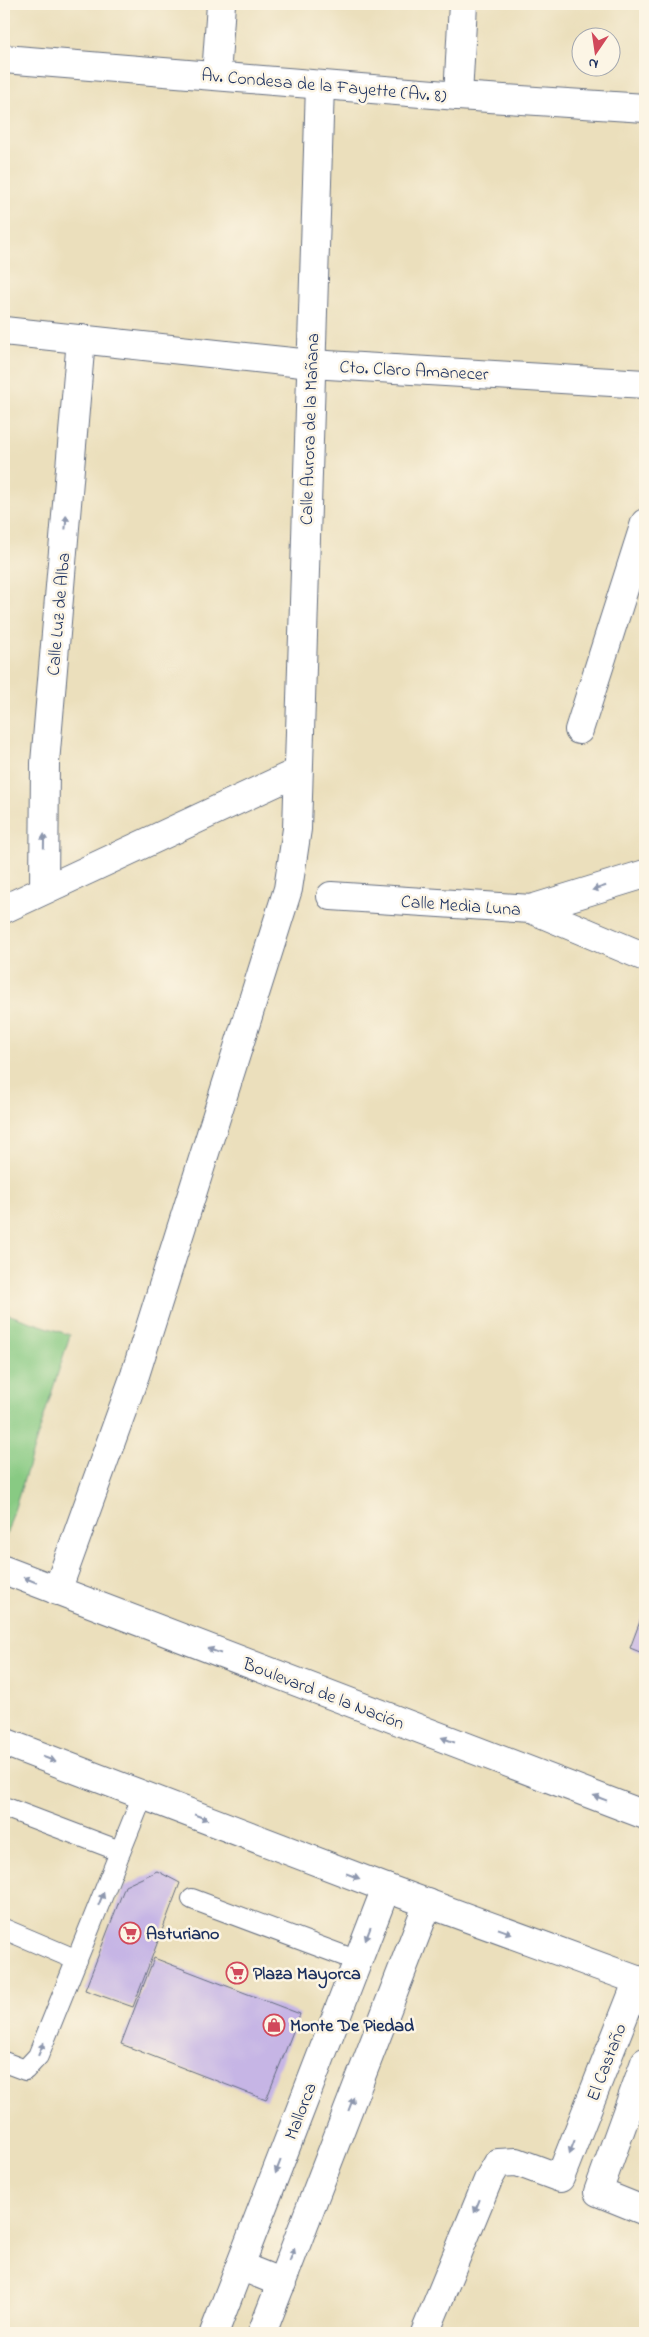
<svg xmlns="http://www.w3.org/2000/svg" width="649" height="2337" font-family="'Indie Flower',sans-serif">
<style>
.green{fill:#88ca83;stroke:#527c70}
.building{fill:#c6b5e5}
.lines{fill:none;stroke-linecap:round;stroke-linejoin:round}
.service-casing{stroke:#646d7f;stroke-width:22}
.minor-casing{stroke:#646d7f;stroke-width:30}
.secondary-casing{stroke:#646d7f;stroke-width:30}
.service{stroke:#fff;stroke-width:20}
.minor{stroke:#fff;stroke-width:28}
.secondary{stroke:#fff;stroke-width:28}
.oneway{fill:#8d97ae}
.labels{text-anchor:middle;stroke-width:5;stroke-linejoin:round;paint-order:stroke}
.street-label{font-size:18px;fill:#1b2f5e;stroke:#fcf5e5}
.poi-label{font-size:18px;font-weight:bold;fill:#1b2f5e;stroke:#fcf5e5;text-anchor:start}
</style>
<rect width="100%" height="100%" fill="#fcf5e5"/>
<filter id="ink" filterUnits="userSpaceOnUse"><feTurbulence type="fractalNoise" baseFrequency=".02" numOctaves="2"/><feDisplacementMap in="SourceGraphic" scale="10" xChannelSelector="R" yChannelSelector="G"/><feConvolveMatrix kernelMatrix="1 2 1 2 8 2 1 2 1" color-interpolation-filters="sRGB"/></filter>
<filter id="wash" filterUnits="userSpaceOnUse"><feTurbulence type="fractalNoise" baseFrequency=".0096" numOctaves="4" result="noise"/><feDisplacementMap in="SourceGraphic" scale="20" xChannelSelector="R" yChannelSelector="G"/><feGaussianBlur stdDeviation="1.12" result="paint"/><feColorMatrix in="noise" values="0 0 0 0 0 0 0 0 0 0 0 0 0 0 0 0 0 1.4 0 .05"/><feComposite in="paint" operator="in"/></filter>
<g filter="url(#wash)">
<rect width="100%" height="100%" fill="#ebdfbc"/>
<polygon class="green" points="4,1313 70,1335 4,1542"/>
<g id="blocks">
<g class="building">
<polygon points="645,1608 645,1654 630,1648"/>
<polygon points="157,1871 180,1883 133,2007 85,1990 125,1886"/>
<polygon points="154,1958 300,2014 266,2100 121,2044"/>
</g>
</g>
</g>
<g filter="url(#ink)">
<use href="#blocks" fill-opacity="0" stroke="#646d7f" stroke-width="1"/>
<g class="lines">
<g class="service-casing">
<g id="service">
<polyline points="4,1807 120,1851"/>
<polyline points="192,1899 358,1961"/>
<polyline points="4,1929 77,1960"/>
<polyline points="4,2062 25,2070 38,2056 143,1795"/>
</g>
</g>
<g class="minor-casing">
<g id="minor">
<polyline points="4,59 458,96 645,108"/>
<polyline points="216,76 221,4"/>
<polyline points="458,96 463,4"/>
<polyline points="4,331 311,364 645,384"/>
<polyline points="579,730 645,523"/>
<polyline points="44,889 45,763 81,339"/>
<polyline points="331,896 531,909 645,874"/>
<polyline points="4,909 298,772"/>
<polyline points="531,909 645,957"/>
<polyline points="57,1591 135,1375 288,889 297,829 320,85"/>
<polyline points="645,2062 598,2192 645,2211"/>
<polyline points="240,2266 282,2283"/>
<polyline points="214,2333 386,1888"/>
<polyline points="262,2333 428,1903"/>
<polyline points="425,2333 488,2180 498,2163 517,2162 560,2178 638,1980"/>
</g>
</g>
<g class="secondary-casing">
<g id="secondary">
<polyline points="4,1570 645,1815"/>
<polyline points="4,1742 386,1888 645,1983"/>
</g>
</g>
<use href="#service" class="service"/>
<use href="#minor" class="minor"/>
<use href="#secondary" class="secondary"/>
</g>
<defs><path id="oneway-solid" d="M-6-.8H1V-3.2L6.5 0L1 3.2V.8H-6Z" transform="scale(1.25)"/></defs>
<g class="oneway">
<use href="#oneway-solid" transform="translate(66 522) rotate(-85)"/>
<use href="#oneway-solid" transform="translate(44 841) rotate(-89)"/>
<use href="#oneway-solid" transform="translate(599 888) rotate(163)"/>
<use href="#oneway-solid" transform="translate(30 1580) rotate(-158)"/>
<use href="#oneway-solid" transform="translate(214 1651) rotate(-159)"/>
<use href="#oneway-solid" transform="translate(448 1740) rotate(-159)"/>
<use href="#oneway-solid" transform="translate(49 1759) rotate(21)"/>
<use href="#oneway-solid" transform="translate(600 1798) rotate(-159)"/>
<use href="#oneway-solid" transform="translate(201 1817) rotate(21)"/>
<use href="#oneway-solid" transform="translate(353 1876) rotate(21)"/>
<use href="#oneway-solid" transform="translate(101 1899) rotate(-68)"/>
<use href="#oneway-solid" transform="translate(505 1931) rotate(20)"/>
<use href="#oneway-solid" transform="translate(368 1934) rotate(111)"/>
<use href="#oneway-solid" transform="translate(41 2049) rotate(-67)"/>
<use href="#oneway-solid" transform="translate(351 2104) rotate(-69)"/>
<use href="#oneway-solid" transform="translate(572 2147) rotate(111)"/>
<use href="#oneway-solid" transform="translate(278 2167) rotate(111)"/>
<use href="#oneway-solid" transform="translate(477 2206) rotate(112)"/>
<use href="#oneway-solid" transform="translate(292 2255) rotate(-69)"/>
</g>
</g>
<defs>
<g id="supermarket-ring" transform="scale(1.125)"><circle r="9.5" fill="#fcf5e5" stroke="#d1495b" stroke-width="1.5"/><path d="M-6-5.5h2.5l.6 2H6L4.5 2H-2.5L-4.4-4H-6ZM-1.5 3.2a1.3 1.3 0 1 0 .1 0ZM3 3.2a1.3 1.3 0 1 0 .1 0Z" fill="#d1495b"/></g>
<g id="shop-ring" transform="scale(1.125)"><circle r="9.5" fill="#fcf5e5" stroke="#d1495b" stroke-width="1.5"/><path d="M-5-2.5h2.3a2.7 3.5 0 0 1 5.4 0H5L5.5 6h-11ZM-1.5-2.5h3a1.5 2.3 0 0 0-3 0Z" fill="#d1495b"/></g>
</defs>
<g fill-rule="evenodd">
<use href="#supermarket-ring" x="130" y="1933"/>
<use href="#supermarket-ring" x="237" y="1973"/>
<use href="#shop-ring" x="274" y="2025"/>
</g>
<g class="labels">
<g class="street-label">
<text transform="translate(324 85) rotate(5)" y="6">Av. Condesa de la Fayette (Av. 8)</text>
<text transform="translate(414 370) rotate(3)" y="6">Cto. Claro Amanecer</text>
<text transform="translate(309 429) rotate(-88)" y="6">Calle Aurora de la Mañana</text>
<text transform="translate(58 614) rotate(-85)" y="6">Calle Luz de Alba</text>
<text transform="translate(461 905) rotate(4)" y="6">Calle Media Luna</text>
<text transform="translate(324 1693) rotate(21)" y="6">Boulevard de la Nación</text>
<text transform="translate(606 2062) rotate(-69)" y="6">El Castaño</text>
<text transform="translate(300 2111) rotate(-69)" y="6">Mallorca</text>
</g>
<g class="poi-label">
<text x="146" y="1939">Asturiano</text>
<text x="253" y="1979">Plaza Mayorca</text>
<text x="290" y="2031">Monte De Piedad</text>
</g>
</g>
<rect width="649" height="2337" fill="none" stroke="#fcf5e5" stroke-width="20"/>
<g transform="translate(596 52) rotate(193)"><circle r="24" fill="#fcf5e5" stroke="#a2a6af"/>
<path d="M0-4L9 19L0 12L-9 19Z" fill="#d1495b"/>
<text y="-8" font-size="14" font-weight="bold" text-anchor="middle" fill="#1b2f5e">N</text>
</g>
</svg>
